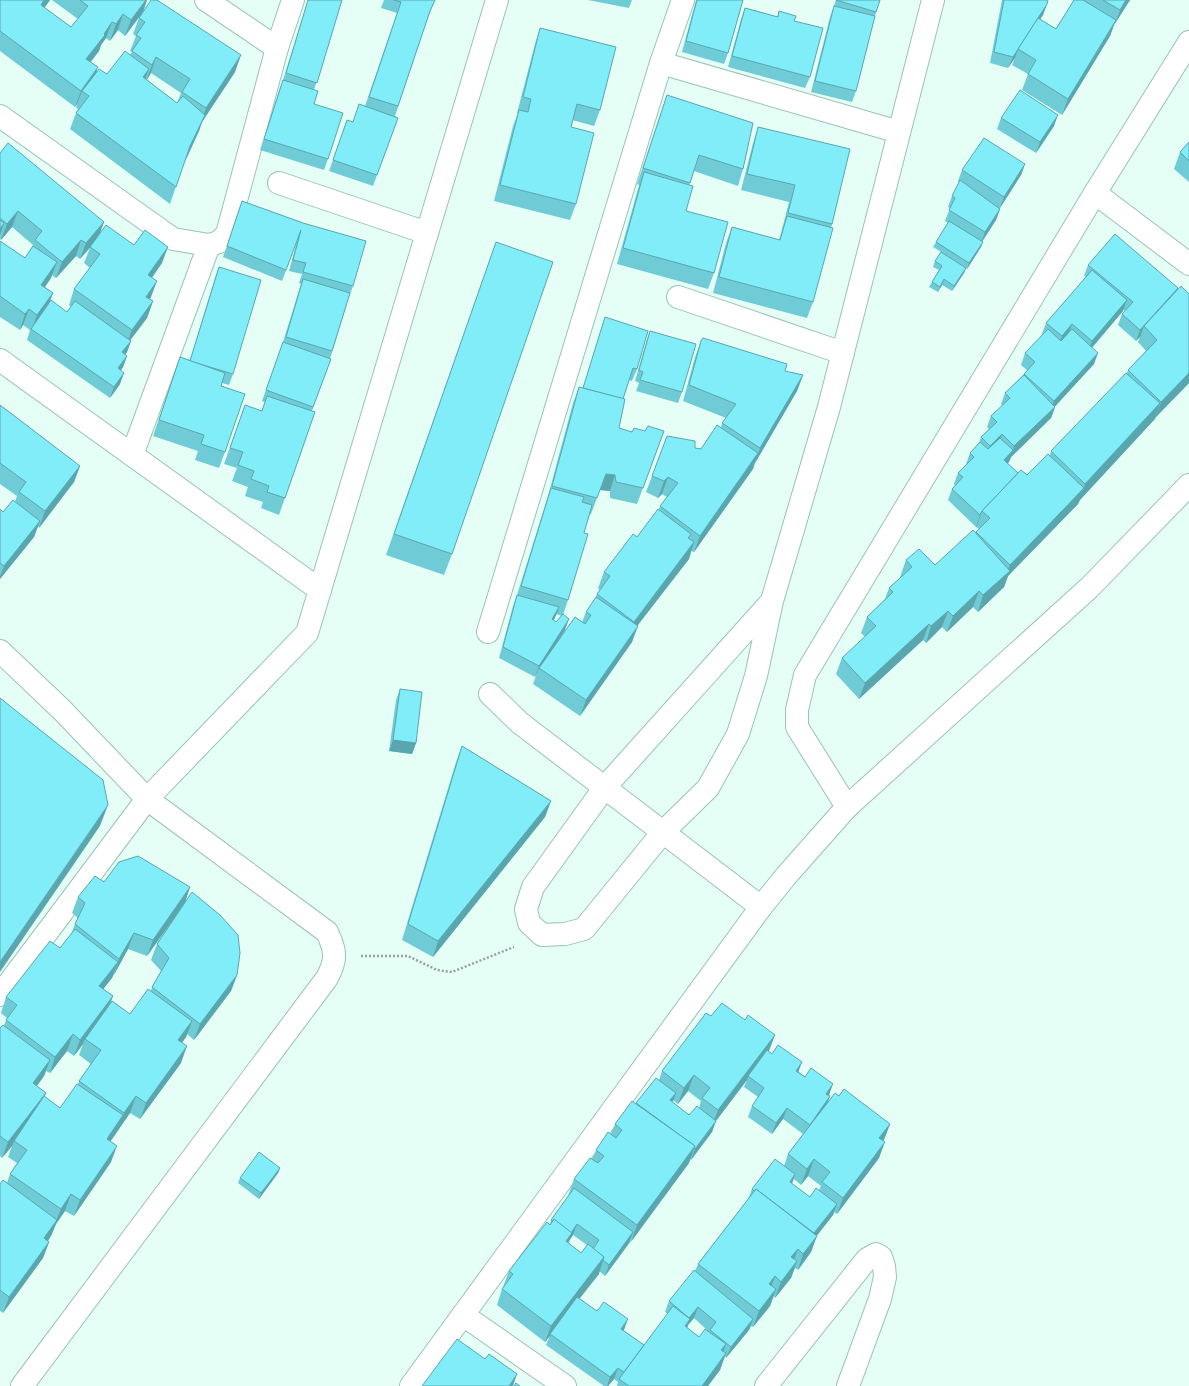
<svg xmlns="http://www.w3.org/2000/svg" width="1189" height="1386" font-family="Mulish,sans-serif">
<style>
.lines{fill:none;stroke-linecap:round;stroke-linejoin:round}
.minor-casing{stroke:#99c3b5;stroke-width:24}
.path{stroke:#8ea49d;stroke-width:2.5;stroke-dasharray:2 2;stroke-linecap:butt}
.minor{stroke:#fff;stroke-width:22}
.wall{fill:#6fccd6;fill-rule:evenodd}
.shaded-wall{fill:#5aa6ae}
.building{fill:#81edf9;stroke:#5aa6ae}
</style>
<rect width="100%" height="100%" fill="#e5fff6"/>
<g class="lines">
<g class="minor-casing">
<g id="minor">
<polyline points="206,0 277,48"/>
<polyline points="661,63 899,132"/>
<polyline points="0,116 173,239 209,245 219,242 227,234 277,48 293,0"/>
<polyline points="279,183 427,233"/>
<polyline points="1095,193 1189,264"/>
<polyline points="678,297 843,353"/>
<polyline points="0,360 320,590"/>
<polyline points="132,455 209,245"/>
<polyline points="772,601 605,787 533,887 526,909 529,923 542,935 565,934 584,929 663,832 708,788 738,734 756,676 772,601 829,407 933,0"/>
<polyline points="488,632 661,63 683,0"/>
<path d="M0,651L63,711L147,799L327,932C336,951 337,959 327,978L22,1386"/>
<polyline points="490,694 520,723 761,907"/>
<polyline points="847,807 797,727 797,710 805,675 1095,193 1189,42"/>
<polyline points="0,995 147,799 307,633 497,0"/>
<polyline points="463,1315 565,1386"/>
<polyline points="411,1386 761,907 786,876 847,807 1090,587 1189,485"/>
<polyline points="766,1386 867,1259 876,1254 881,1257 884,1266 885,1277 880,1299 848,1386"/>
</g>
</g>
<polyline class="path" points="361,956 408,956 437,970 452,972 514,947"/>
<use href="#minor" class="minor"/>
</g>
<g class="wall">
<path d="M0,0H50L44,8L71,27L78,19L52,0H147L143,12L235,72L202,122L199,131L185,160L170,204L70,129L76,113L78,109L76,107L77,104L75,107L0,51ZM142,13L139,18L133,34L136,36L130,51L132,52L130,55L107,74L97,71L91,62L99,51L101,45L106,38L110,41L118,30L125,36ZM151,73L181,93L177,103L147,80Z"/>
<polygon points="308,0 342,0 314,90 314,104 328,159 324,170 260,150 279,91 283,80"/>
<polygon points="384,0 435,0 428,17 395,116 398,118 373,186 329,171 347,120 353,122 365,106 397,13 381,8"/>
<polygon points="588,0 632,0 629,8"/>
<polygon points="696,0 743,0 728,53 724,64 682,52"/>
<polygon points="836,0 880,0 875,16 856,91 852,102 811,92 830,17"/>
<polygon points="1002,0 1048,0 1043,15 1040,19 1056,29 1074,0 1130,0 1114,25 1110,36 1062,115 1022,90 1028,74 1012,65 1015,58 1008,68 990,63"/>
<polygon points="745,8 777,17 779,11 794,21 810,77 805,88 728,67 741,19"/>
<polygon points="540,28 600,110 594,126 572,120 571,127 576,204 570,220 494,201 513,126 518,113 517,113 535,44"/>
<polygon points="667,95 743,169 738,186 694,171 689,185 686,211 714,273 708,289 617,264 639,185 637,184"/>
<polygon points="1001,118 1054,126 1036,153 997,129"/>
<polygon points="758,127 832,224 813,302 807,318 713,293 726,243 732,227 779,240 782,229 789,202 741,190 753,143"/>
<polygon points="1189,142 1189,182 1174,169 1180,152"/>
<path d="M0,153L104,222L99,235L134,245L162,263L152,278L151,297L150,299L153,301L147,318L130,340L131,341L127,352L125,354L127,356L123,367L121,370L120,384L110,398L27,340L30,330L23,325L20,330L0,317V241L25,258L33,245L12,227L1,240L0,239ZM90,248L84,263L90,268L74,289L69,305L71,307L67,312L49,303L53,293L45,287L51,278L52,275L56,278L76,256L80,259Z"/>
<polygon points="1025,164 1021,175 1000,208 1000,209 996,220 982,242 981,247 967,269 966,268 964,273 952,291 942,285 938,292 929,287 932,282 939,270 933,267 935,261 941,252 933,247 936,242 948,223 945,221 950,208 948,207 952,196 959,182 958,181 962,170"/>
<polygon points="242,201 303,223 353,286 349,297 330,359 331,359 312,411 315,412 279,515 261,508 263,502 245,496 248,487 232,481 237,468 224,464 245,405 262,411 265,402 262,401 283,342 301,284 299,283 302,274 289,271 297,241 282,281 223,257"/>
<polygon points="496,242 452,554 444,575 386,555"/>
<path d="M1088,265L1178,288L1177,290L1189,294V383L1155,418L1080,500L1078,504L1008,576L1004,587L978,612L973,607L947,632L942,627L926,643L923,640L859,699L836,674L842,658L865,637L861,633L867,617L885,599L889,588L901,577H900L906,560L935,565L976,533L979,529L976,527L977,526L976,527L948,500L952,489L955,485L954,484L958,473L967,464H966L970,453L979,443L981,437L989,429L987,427L991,416L1003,406L1001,404L1005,393L1024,374L1027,370L1021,365L1025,353L1043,335L1042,334L1046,323L1086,277L1084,276ZM1123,309L1125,311L1122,314L1118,325L1136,341L1140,337L1138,342L1146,351L1128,370L1127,373L1051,451L1050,455L1027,475L1018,473L1007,463L1009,462L1011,457L1051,418L1055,407H1054L1094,364L1092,348L1123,311Z"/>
<polygon points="219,267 233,374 229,385 222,383 221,386 225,452 219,468 195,460 198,451 153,436 180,357 190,360 215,278"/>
<path d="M605,317L637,369L632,381L629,380L623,399L619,428L632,432L664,431L637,504L610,498V491L600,490L591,514H590L584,533L568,600L563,615L565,630L558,641L582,622L586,612L595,599L597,594L600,590L598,588L604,572L637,537L659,509L660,506L667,497L662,494L658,498L646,492L667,436L695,448L701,449L721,427L722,423L726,418L683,401L695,357L701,341L785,371L803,375L797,391L754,464L753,469L694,552L691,551L689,559L637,625L632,642L580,716L533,684L537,673L535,677L499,658L513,606L517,595L548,496L573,403L579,387L583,388ZM556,614L562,616L556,622L553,620Z"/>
<polygon points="650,331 682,392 678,403 636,391 639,383 635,381 646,342"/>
<polygon points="0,405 80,466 74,482 39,528 38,526 34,537 0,579 0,509 3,512 15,502 17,496 0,484"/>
<polygon points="400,689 416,743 412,754 389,751 396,700"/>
<polygon points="462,746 551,801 545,817 433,957 402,940 456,762"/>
<path d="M104,882L190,887L185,901L237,975L231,991L194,1040L187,1034L186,1037L182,1043L181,1063L140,1119L130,1113L119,1129L117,1132L110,1142L111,1162L74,1216L65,1211L56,1224L51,1236L48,1241L49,1242L43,1258L3,1313L0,1311V1184L7,1183L10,1174L17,1163L8,1157L12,1146L2,1158L0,1156V1028L4,1026L6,1020L7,1018L1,1013L6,997L60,948L71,935L75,924L78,918L72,913L78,897ZM175,917L157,944L151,960L161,971L152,987L151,991L130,1014L110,1004L113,996L103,989L112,978L128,949L147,956ZM83,1044L79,1055L91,1064L79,1081L78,1084L60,1108L44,1097L46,1093L37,1086L44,1076L46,1071L50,1073L67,1051L74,1056Z"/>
<path d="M711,1016L768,1052L799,1072L830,1096L827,1103L839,1096L890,1124L883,1141L879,1158L837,1214L834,1212L833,1215L817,1235L811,1252L798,1270L795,1268L791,1278L775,1298L774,1296L770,1306L753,1327L751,1326L749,1330L726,1358L725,1356L720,1370L708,1386H617L618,1382L614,1379L608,1386H604L546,1345L550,1336L545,1342L497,1305L502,1289L504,1287H503L509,1271L550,1225L551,1220L569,1196H568L574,1179L592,1159L596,1150L611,1134L615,1124L659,1080L662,1071ZM747,1080L744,1087L758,1097L752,1106L748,1117L772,1134L783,1119L803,1134L788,1154L784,1166L752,1189L748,1199L698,1264L695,1271L669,1301L665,1312L668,1314L644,1345L579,1298L599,1274V1271L605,1276L689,1163L690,1159L691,1160L712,1132L716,1121ZM688,1091L701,1101L699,1108L689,1115L672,1102L673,1100L678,1104ZM808,1176L821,1186L819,1190L810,1197L792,1184L794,1179L801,1185ZM573,1235L587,1245L581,1253L568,1243ZM694,1318L707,1330L699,1337L687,1328L688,1325Z"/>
<polygon points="280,1168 278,1173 259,1199 238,1183 240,1178"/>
</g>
<g class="shaded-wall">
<polygon points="44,0 50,0 35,21 41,5"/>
<polygon points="146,0 147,0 143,12 125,36 131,20"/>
<polygon points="1126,0 1130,0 1114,25 1110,36 1062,115 1068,99 1116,21 1120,10"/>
<polygon points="1047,4 1043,15 1020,50 1018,49 1015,58 1008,68 1013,57"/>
<polygon points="123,14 118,30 110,41 116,24"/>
<polygon points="112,22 106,38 101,45 99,51 80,75 86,59"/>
<polygon points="241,55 235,72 202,122 199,131 185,162 190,146 201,123 206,108"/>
<polygon points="156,57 151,73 146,81 152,65"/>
<polygon points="98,67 92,83 82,91 77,104 75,107 81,91"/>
<polygon points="149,69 143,85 143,77"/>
<polygon points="1058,115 1054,126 1036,153 1040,142"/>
<polygon points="1025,164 1021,175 1000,208 1004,197"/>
<polygon points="1000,209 996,220 981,243 985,232"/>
<polygon points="18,211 12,227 1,240 7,224"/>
<polygon points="104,222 98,238 80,259 86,243"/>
<polygon points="4,223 0,235 0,229"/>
<polygon points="81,240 76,256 56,278 62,262"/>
<polygon points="983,242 981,247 967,269 969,263"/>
<polygon points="168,247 162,263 142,291 148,275"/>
<polygon points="57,262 51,278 35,301 41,285"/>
<polygon points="966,268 964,273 952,291 954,286"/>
<polygon points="944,279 942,285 938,292 940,287"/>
<polygon points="157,281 151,297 140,313 146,297"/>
<polygon points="53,293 47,309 31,331 37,315"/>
<polygon points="1127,300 1123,311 1088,352 1092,341"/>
<polygon points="153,301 147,318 126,346 132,330"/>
<polygon points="29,309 23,325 20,330 25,314"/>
<polygon points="1072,324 1068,335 1058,347 1062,336"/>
<polygon points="1144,326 1140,337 1136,341 1140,330"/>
<polygon points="131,341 127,352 118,364 122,352"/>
<polygon points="1098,353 1094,364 1050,412 1054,401"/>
<polygon points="127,356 123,367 114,380 118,368"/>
<polygon points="124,373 120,384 110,398 114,387"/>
<polygon points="1189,373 1189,383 1155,418 1161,402"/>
<polygon points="803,375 797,391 754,465 760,448"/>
<polygon points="1160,403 1155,419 1080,500 1078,504 1008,576 1004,587 978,612 983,595 1006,574 1010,565 1084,488 1085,484"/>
<polygon points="1055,407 1051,418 1011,457 1009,462 1000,471 1004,460 1013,451 1014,446"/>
<polygon points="1002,434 998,445 986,457 990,446"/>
<polygon points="758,453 753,469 694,552 700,536"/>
<polygon points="80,466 74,482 39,528 45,511"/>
<polygon points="606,474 615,475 610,491 600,490 591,514"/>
<polygon points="668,477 662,494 658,498 664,481"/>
<polygon points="981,514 977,526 976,527 980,515"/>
<polygon points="40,521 34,537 0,579 0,576 4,566"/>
<polygon points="694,542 689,559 628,638 634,622"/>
<polygon points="979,591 973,607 947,632 953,616"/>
<polygon points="559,607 555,618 548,630 552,619"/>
<polygon points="948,611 942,627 926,643 931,626"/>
<polygon points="569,619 565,630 540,668 539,668 537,673 535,677 539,666"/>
<polygon points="929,624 923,640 859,699 865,683"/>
<polygon points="638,626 632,642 580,716 586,700"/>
<polygon points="393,740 416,743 412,754 389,751"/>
<polygon points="551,801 545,817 433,957 438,941"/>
<polygon points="108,805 100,826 0,972 0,962"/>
<polygon points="190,887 185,903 147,956 153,940"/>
<polygon points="134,933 128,949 114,975 119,959"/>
<polygon points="118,962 112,978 93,1002 99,986"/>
<polygon points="237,975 231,991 194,1040 200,1024"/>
<polygon points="113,996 107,1012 85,1039 83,1044 74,1056 80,1040"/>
<polygon points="192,1021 186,1037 172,1056 178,1040"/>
<polygon points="73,1034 67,1051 50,1073 55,1057"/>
<polygon points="775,1035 769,1051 749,1077 748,1076 747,1080 712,1126 718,1110"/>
<polygon points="187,1046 181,1063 140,1119 146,1103"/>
<polygon points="50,1060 44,1076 27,1099 33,1083"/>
<polygon points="802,1062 798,1073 796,1071"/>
<polygon points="694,1075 688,1091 678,1104 684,1088"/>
<polygon points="833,1084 829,1095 822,1105 826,1094"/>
<polygon points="46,1093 40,1109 14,1141 12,1146 2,1158 8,1142"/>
<polygon points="676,1093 672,1104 670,1100"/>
<polygon points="136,1096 130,1113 101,1155 107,1139 123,1116 124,1113"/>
<polygon points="830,1096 826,1107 805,1136 810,1125"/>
<polygon points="787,1108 783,1119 772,1134 776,1123"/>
<polygon points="716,1121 712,1132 691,1160 695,1149"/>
<polygon points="890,1124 884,1140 873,1154 879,1138"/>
<polygon points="885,1142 879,1158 837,1214 843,1198"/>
<polygon points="117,1146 111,1162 74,1216 80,1200"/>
<polygon points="695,1146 689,1163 631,1242 637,1225"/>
<polygon points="814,1159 808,1176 801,1185 807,1169"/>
<polygon points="280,1168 278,1173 259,1199 261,1193"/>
<polygon points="795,1174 791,1185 790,1182"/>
<polygon points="71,1194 65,1211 56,1224 51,1236 38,1254 44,1238 56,1221 61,1209"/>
<polygon points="837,1204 833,1215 809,1246 813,1235"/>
<polygon points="577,1224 573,1235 569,1241 566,1249 566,1241"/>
<polygon points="633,1232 629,1243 605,1276 609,1265"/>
<polygon points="817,1236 811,1252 798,1270 803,1254"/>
<polygon points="49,1242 43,1258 3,1313 9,1297"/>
<polygon points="798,1249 792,1265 791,1257"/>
<polygon points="604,1257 599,1274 551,1335 550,1334 550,1336 545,1342 551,1326"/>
<polygon points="797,1261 791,1278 775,1298 781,1282"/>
<polygon points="775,1276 769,1293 769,1284"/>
<polygon points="776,1289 770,1306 753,1327 759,1311"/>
<polygon points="698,1307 694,1318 688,1325 685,1335 685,1326 688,1323 689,1318"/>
<polygon points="628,1319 624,1330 617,1340 621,1329"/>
<polygon points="753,1319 749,1330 726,1358 731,1347"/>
<polygon points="726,1344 720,1360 721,1350"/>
<polygon points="726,1353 720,1370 708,1386 702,1386"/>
<polygon points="618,1368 614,1379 608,1386 607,1386 610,1377"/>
<polygon points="517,1374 513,1386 509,1386"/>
</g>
<g class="building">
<polygon points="0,0 44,0 41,5 71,27 88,6 80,0 146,0 131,20 123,14 116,24 112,22 104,34 105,35 86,59 98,67 81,91 0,31"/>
<polygon points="151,0 157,0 241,55 206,108 182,92 190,79 156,57 152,65 132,51 141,38 136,35 145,22 139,18"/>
<polygon points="308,0 342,0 317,83 286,73"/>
<polygon points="394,0 435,0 430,11 398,106 369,97 401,2"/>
<polygon points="697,0 743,0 728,53 686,41"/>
<polygon points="836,0 880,0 876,12"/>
<polygon points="1004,0 1048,0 1047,4 1013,57 994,52"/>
<polygon points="1074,0 1083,0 1116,20 1068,99 1028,74 1036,60 1018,49 1038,18 1056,29"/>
<polygon points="1103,0 1126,0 1120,10"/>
<polygon points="834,6 875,16 856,91 815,81"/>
<polygon points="745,8 778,17 779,11 796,16 794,21 823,28 810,77 732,56"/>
<polygon points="540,28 616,47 600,110 577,104 571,127 594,133 576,204 500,185 519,110 528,112 531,99 523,97"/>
<polygon points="125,51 149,69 143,77 177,103 183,96 205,115 190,146 176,187 76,113 89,96 82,91 99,69 107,74"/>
<polygon points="283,80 318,91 314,104 343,113 328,159 264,139"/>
<polygon points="1020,90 1058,115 1040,142 1001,118"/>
<polygon points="667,95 753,123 743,169 699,155 690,183 643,168"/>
<polygon points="359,104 398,118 377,175 333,160 347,120 353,122"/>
<polygon points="758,127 850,149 832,224 788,213 795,185 747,174"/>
<polygon points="984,138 1025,164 1004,197 962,170"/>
<polygon points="1189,142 1189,161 1180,152"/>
<polygon points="8,143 104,222 86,243 81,240 62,262 35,240 42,231 18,211 7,224 0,218 0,153"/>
<polygon points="644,172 693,186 686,211 728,222 714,273 623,248"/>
<polygon points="960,180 1000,209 985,232 949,210 955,198 952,196"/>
<polygon points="242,201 303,223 366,241 353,286 303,272 306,263 293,260 301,230 286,270 227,246"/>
<polygon points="787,216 833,228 813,302 719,277 732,227 780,240"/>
<polygon points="0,220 4,223 0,229"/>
<polygon points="949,221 983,242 969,263 936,242"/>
<polygon points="106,225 134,245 145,230 168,247 148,275 157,281 146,297 153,301 132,330 74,289 100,254 90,247"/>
<polygon points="1115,234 1178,288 1140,330 1122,314 1133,302 1088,265"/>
<polygon points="0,241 25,258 33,246 57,262 41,285 53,293 37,315 29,309 25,314 0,296"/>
<polygon points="496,242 553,262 452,554 394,534"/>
<polygon points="941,252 966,268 954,286 944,279 940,287 932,282 942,266 935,261"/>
<polygon points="219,267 261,280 233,374 213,368 190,361"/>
<polygon points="1092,270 1127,300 1092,341 1072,324 1062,336 1046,323"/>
<polygon points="303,279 350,293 332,351 286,337"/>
<polygon points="1181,286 1189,294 1189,373 1161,402 1128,370 1157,340 1144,326"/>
<polygon points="51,300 67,312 75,301 131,341 122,352 127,356 118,368 124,373 114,387 31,329"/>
<polygon points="605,317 648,331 637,369 633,368 623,399 583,388"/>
<polygon points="1048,329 1061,341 1072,329 1098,353 1054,401 1024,374 1035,362 1025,353"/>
<polygon points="650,331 696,344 682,392 640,380 643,372 639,370"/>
<polygon points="703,338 787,364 785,371 803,375 760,448 722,423 736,404 689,385 701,341"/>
<polygon points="283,342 331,359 313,407 266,390"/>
<polygon points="180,357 225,373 221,386 245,394 225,452 201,444 204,435 159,420"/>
<polygon points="1126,373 1160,403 1085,484 1051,451"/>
<polygon points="1024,375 1055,407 1014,446 1002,434 990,446 981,437 997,422 991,416 1010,398 1005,393"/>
<polygon points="579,387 625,399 619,428 632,432 634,428 645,431 648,426 664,431 643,488 616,482 615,475 606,474 597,498 552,486"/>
<polygon points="267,396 315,412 285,498 267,492 269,486 251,479 254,471 238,465 243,452 230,448 245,405 262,411"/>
<polygon points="0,405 80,466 45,511 19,492 26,482 0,463"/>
<polygon points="717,425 758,453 700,536 660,506 678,483 668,477 664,481 652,476 667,436 695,441 695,448 701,449"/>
<polygon points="1000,438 1013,450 1004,460 1018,473 982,511 980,515 952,489 963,477 958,473 974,457 970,453 980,442 988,449"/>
<polygon points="1048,454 1084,488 1010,565 976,532 990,518 982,511 1021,470 1027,475"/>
<polygon points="551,488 584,497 582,502 592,505 584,533 588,534 568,600 521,586"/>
<polygon points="13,500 40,521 4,566 0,563 0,509 3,512"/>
<polygon points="658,509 691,534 688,538 694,542 634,622 597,594 610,576 604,572 633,534 637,537"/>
<polygon points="973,530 1010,571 983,595 979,591 953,616 948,611 931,626 929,624 865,683 842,658 876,626 867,617 893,592 889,588 912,567 906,560 919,549 935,565"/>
<polygon points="517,595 559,607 552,619 556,622 563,614 569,619 539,666 503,647"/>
<polygon points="596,597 638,626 586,700 539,668 575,617 585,624 591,615 586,612"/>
<polygon points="400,689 422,692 416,743 393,740"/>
<polygon points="0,698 103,780 108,805 0,962"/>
<polygon points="462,746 551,801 438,941 408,924"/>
<polygon points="138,856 190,887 153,940 134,933 119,959 75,924 85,903 78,897 95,876 104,882 119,862"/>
<polygon points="192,892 220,915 238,935 240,953 237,975 200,1024 152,987 169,958 157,944"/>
<polygon points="75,929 118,962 99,986 113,996 80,1040 73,1034 55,1057 6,1020 17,1005 6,997 50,941 60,948"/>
<polygon points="148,989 192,1021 178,1040 187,1046 146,1103 136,1096 124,1113 79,1081 101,1050 85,1039 112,1001 130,1014"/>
<polygon points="722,1003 745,1020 748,1015 775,1035 718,1110 702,1098 710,1088 694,1075 684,1088 662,1071 706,1013 711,1016"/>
<polygon points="3,1025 50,1060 33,1083 46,1093 8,1142 0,1136 0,1028"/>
<polygon points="778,1045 802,1062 796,1071 805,1077 811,1068 833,1084 826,1094 830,1096 810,1125 787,1108 776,1123 752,1106 764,1088 748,1076 767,1050 772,1054"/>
<polygon points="656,1078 676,1093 670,1100 689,1115 697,1106 716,1121 695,1149 694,1148 695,1146 636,1103"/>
<polygon points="77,1084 123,1115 107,1139 117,1146 80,1200 71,1194 61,1209 10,1174 27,1150 14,1141 44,1096 60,1108"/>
<polygon points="844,1089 890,1124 879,1138 885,1142 843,1198 822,1182 830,1172 814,1159 807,1169 788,1154 835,1093 839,1096"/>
<polygon points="632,1101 695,1146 637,1225 574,1179 590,1158 598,1163 604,1156 596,1150 608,1132 616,1138 622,1130 615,1124"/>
<polygon points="259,1152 280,1168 261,1193 240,1178"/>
<polygon points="775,1159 795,1174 790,1182 810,1197 816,1188 837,1204 814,1233 756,1189 754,1191 752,1189"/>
<polygon points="3,1180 57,1220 44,1238 49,1242 9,1297 0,1290 0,1184"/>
<polygon points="574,1188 633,1232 609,1265 603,1260 604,1257 593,1249 599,1240 577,1224 571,1233 554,1219 553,1221 551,1220"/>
<polygon points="756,1189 817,1236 803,1254 798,1249 791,1257 797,1261 781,1282 775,1276 769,1284 776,1289 759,1311 698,1264"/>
<polygon points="554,1219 572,1233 566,1241 581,1253 588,1244 604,1257 551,1326 502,1289 513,1274 509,1271 547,1222 550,1225"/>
<polygon points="694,1270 753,1319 731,1347 710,1330 716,1322 698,1307 689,1318 669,1301"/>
<polygon points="577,1297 597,1311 604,1302 628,1319 621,1329 644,1345 624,1372 618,1368 610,1377 550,1334"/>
<polygon points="673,1306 690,1319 685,1326 699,1337 705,1329 726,1344 721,1350 726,1353 702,1386 629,1386 619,1379"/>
<polygon points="457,1339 485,1359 489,1354 517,1374 509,1386 422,1386"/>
<polygon points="516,1383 520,1386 514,1386"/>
</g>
</svg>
